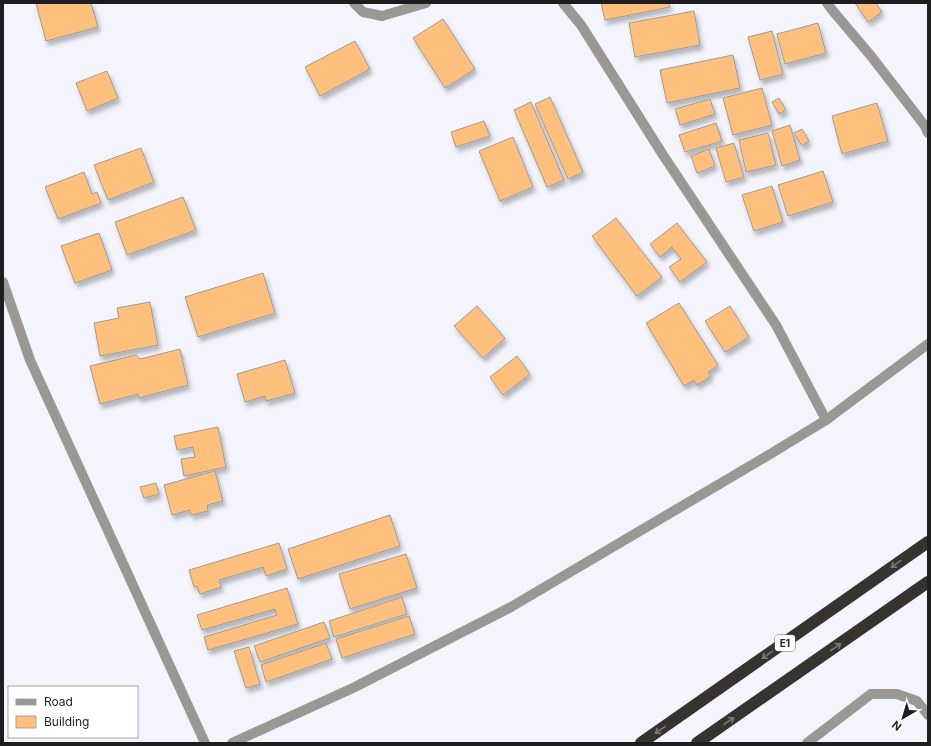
<svg xmlns="http://www.w3.org/2000/svg" width="931" height="746" font-family="Inter,sans-serif">
<style>
.building{fill:#ffc07d;stroke:#a09b96;filter:url(#shadow)}
.lines{fill:none;stroke-linecap:round;stroke-linejoin:round}
.minor{stroke:#9a9795;stroke-width:10}
.tertiary{stroke:#9a9795;stroke-width:10}
.motorway{stroke:#37332f;stroke-width:12}
.oneway{stroke:#7d7a78}
.labels{text-anchor:middle;stroke-width:3;stroke-linejoin:round;paint-order:stroke}
.shield{fill:#fff;stroke:#626264;stroke-width:1}
.shield-label{font-size:10px;font-weight:bold;fill:#1e1e21}
</style>
<defs>
<filter id="shadow"><feDropShadow dx="2.5" dy="4.5" stdDeviation="2" flood-color="#0004"/></filter>
</defs>
<rect width="100%" height="100%" fill="#f4f5fc"/>
<g class="building">
<polygon points="36,3 91,3 98,27 46,41"/>
<polygon points="601,3 669,3 670,7 605,20"/>
<polygon points="855,3 876,3 882,12 868,22"/>
<polygon points="694,11 700,45 635,57 629,23"/>
<polygon points="443,19 475,69 445,88 413,38"/>
<polygon points="818,23 826,53 785,64 777,34"/>
<polygon points="772,31 783,74 760,80 748,37"/>
<polygon points="355,41 370,69 320,96 305,67"/>
<polygon points="733,55 740,88 667,103 660,70"/>
<polygon points="107,71 118,98 87,111 76,83"/>
<polygon points="762,88 772,125 733,135 723,98"/>
<polygon points="550,97 583,172 568,179 535,104"/>
<polygon points="779,98 786,110 779,114 772,102"/>
<polygon points="710,99 715,114 680,125 675,109"/>
<polygon points="531,102 564,180 547,187 514,110"/>
<polygon points="877,103 888,141 842,154 832,116"/>
<polygon points="484,121 490,136 456,147 451,132"/>
<polygon points="716,123 722,141 685,152 679,135"/>
<polygon points="790,125 800,160 782,166 772,131"/>
<polygon points="802,129 809,141 802,146 794,133"/>
<polygon points="768,133 776,165 746,172 739,140"/>
<polygon points="513,137 533,187 500,201 479,151"/>
<polygon points="734,143 744,177 726,182 716,148"/>
<polygon points="141,148 154,182 108,200 94,165"/>
<polygon points="709,149 715,166 697,173 691,156"/>
<polygon points="823,171 833,202 788,216 778,185"/>
<polygon points="84,172 92,194 97,192 101,203 58,219 45,187"/>
<polygon points="772,186 783,222 754,231 742,195"/>
<polygon points="183,197 196,230 127,255 115,222"/>
<polygon points="616,218 662,277 637,296 592,236"/>
<polygon points="677,223 707,262 680,282 669,267 681,259 672,247 660,257 650,244"/>
<polygon points="99,233 112,270 75,283 61,246"/>
<polygon points="263,273 275,313 198,337 185,297"/>
<polygon points="150,302 158,345 100,356 94,323 119,318 117,308"/>
<polygon points="679,303 718,365 708,372 711,376 697,385 694,380 684,386 646,323"/>
<polygon points="477,306 505,338 483,358 454,326"/>
<polygon points="730,306 749,337 725,352 705,321"/>
<polygon points="180,349 188,385 139,398 138,394 100,404 90,366 136,355 140,359"/>
<polygon points="517,356 530,374 503,395 490,377"/>
<polygon points="285,360 295,393 266,401 265,396 245,402 237,374"/>
<polygon points="218,427 226,467 184,476 181,459 195,457 193,447 177,450 174,436"/>
<polygon points="215,471 223,501 207,505 208,511 191,515 190,510 172,515 164,485"/>
<polygon points="156,483 159,494 144,498 140,487"/>
<polygon points="390,515 400,546 298,579 288,549"/>
<polygon points="279,543 287,569 266,576 263,567 219,580 221,587 200,594 197,586 194,587 189,570"/>
<polygon points="406,554 417,588 350,609 339,574"/>
<polygon points="287,588 298,624 208,650 204,637 277,615 275,609 202,630 197,615"/>
<polygon points="402,597 407,614 334,637 329,621"/>
<polygon points="409,616 415,634 342,658 336,639"/>
<polygon points="324,622 330,638 260,662 254,646"/>
<polygon points="326,643 332,659 266,682 261,665"/>
<polygon points="249,647 260,684 246,688 234,651"/>
</g>
<g class="lines">
<g class="minor">
<polyline points="354,3 363,12 382,16 426,3"/>
<polyline points="563,3 581,25 663,155 776,325 826,420"/>
<polyline points="827,3 833,11 871,56 925,126 928,133"/>
<polyline points="807,743 871,694 897,694 917,701 928,715"/>
</g>
<g class="tertiary">
<polyline points="3,282 30,360 205,743"/>
<polyline points="232,743 353,688 511,607 772,453 826,420 928,344"/>
</g>
<g class="motorway">
<polyline points="641,743 928,542"/>
<polyline points="697,743 928,582"/>
</g>
</g>
<defs><path id="oneway-shaft" d="M-6 0H5M1.5-3L5.5 0L1.5 3" fill="none" stroke-width="1.6" stroke-linecap="round" stroke-linejoin="round"/></defs>
<g class="oneway">
<use href="#oneway-shaft" transform="translate(896 564) rotate(144)"/>
<use href="#oneway-shaft" transform="translate(836 647) rotate(-35)"/>
<use href="#oneway-shaft" transform="translate(767 655) rotate(145)"/>
<use href="#oneway-shaft" transform="translate(729 721) rotate(-35)"/>
<use href="#oneway-shaft" transform="translate(660 730) rotate(145)"/>
</g>
<g class="labels">
<rect class="shield" x="775" y="635" width="20" height="16" rx="3"/>
<g class="shield-label">
<text x="785" y="647">E1</text>
</g>
</g>
<rect width="931" height="746" fill="none" stroke="#1e1e21" stroke-width="8"/>
<rect x="8" y="686" width="130" height="52" fill="#ffffff" stroke="#a5a5a6"/>
<rect x="16" y="699" width="20" height="6" fill="#9a9795" stroke="#a5a5a6"/>
<text x="44" y="706" font-size="12" fill="#1e1e21">Road</text>
<rect x="16" y="716" width="20" height="12" fill="#ffc07d" stroke="#a5a5a6"/>
<text x="44" y="726" font-size="12" fill="#1e1e21">Building</text>
<g transform="translate(903 718) rotate(218)" stroke="#ffffff" stroke-width="3" paint-order="stroke">
<path d="M0-3L7 15L0 10L-7 15Z" fill="#1e1e21"/>
<text y="-6" font-size="11" font-weight="bold" text-anchor="middle" fill="#1e1e21">N</text>
</g>
</svg>
